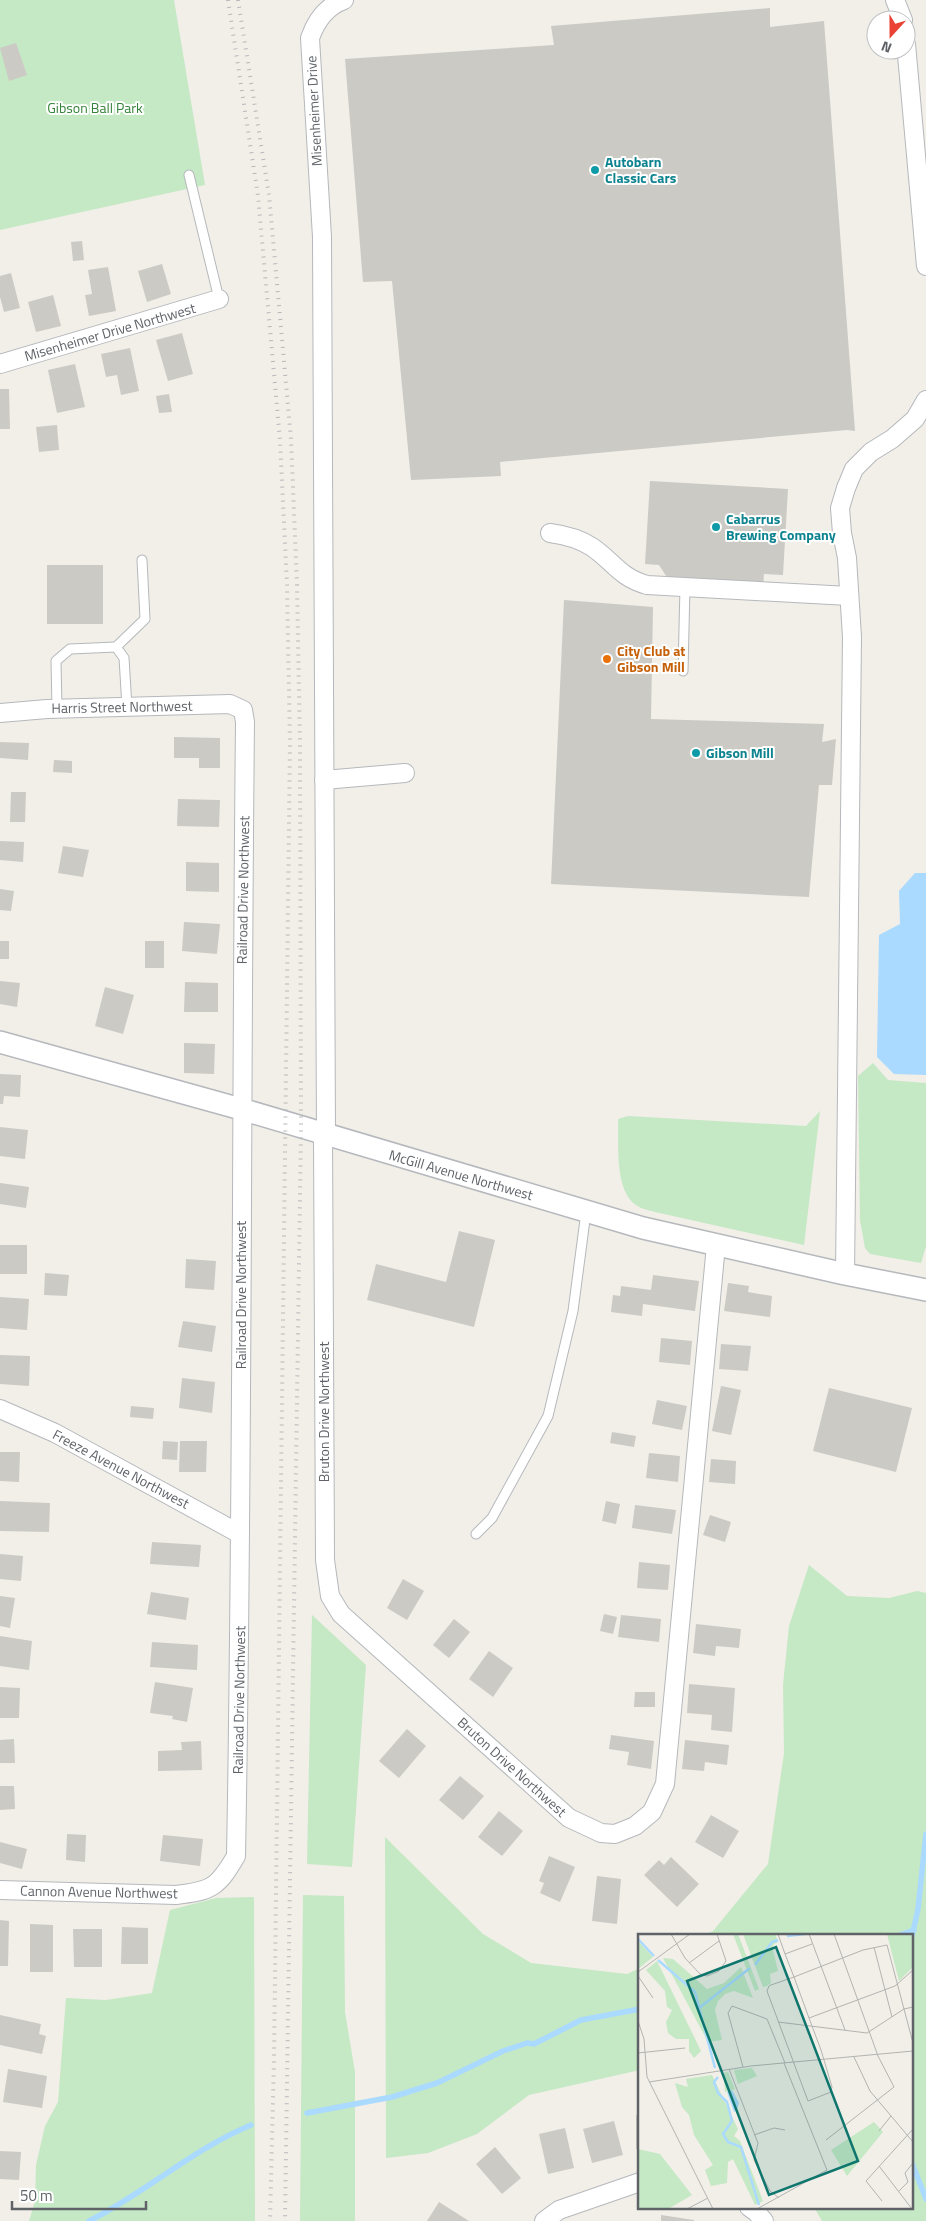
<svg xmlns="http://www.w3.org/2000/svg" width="926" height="2221" font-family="'Titillium Web',sans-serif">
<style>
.green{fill:#c5e8c5}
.water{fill:#aadaff}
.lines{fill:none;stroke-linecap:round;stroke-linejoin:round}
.stream{stroke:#aadaff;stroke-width:5.5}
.building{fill:#cccac5}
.service-casing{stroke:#b5b8bc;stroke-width:11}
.minor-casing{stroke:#b5b8bc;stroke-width:20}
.tertiary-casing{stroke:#b5b8bc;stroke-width:24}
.service{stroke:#fff;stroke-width:9}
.minor{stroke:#fff;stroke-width:18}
.tertiary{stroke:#fff;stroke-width:21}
.rail{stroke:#b6b7b8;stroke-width:4;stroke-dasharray:1 6;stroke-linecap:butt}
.culture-dot{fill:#0f9aa8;stroke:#fff;stroke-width:2}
.food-dot{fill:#e8710a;stroke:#fff;stroke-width:2}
.labels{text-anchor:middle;stroke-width:4;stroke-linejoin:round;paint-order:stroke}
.park-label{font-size:14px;fill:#348238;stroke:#fff}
.street-label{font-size:14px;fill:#5f6368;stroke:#fff}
.culture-label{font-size:14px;font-weight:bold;fill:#0d838f;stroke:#fff;text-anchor:start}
.food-label{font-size:14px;font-weight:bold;fill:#c56008;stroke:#fff;text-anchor:start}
.inset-river{fill:none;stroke:#aadaff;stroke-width:2.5}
.inset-road{fill:none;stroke:#b3b3b1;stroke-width:1}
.view{fill:#0f766e;fill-opacity:0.15;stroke:#0f766e;stroke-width:2.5}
.inset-edge{fill:none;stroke:#5f6368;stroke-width:2.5}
</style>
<rect width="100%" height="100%" fill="#f1efe8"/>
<g class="green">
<polygon points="0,0 174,0 205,185 0,230"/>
<polygon points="873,1063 888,1080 926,1083 926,1246 921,1263 870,1254 865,1248 860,1220 858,1076"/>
<path d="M820,1111L804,1245L655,1212C649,1210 641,1209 636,1205C614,1190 619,1143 618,1119L628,1116L806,1126Z"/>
<polygon points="809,1565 847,1596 889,1598 917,1591 926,1593 926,2221 822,2221 814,2207 912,2207 912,1935 705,1935 713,1931 768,1864 784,1753 783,1685 789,1626"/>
<polygon points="312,1615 366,1665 352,1867 307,1864"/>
<polygon points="385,1837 483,1934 531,1963 627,1974 640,1968 640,2070 529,2095 477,2134 428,2153 386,2158"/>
<polygon points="303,1895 344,1896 345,2012 355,2072 355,2221 300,2221"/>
<polygon points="254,1897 255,2221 29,2221 35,2201 36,2165 45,2126 58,2102 66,1998 106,2000 152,1993 170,1910 216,1898"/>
</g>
<polygon class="water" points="915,873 926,873 926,1075 894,1074 877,1057 879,935 900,924 899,891"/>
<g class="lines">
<g class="stream">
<polyline points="900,1935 914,1930"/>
<polyline points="912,1936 918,1909 926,1834"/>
<polyline points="307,2113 392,2097 437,2083 503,2051 527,2043 534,2044 581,2020 640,2009"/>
<polyline points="912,2163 926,2199"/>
<path d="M89,2221C145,2193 193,2149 251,2125"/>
</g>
</g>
<g class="building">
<polygon points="770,8 770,27 824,21 855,431 847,430 500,462 501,476 411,480 392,281 363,282 345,59 554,45 551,26"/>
<polygon points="16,43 27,75 9,81 0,48"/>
<polygon points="82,241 84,260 73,261 71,242"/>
<polygon points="162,264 171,294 147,302 138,271"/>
<polygon points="108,267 116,311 89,316 85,295 92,294 88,270"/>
<polygon points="11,273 20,308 4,312 0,297 0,276"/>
<polygon points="53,295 61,326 36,332 28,302"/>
<polygon points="182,333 193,374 168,381 156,340"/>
<polygon points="130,348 139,391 121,395 117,375 106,377 101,354"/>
<polygon points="75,364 85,407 57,413 48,370"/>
<polygon points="0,389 9,389 10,429 0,429"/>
<polygon points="169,394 172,412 159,413 156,396"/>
<polygon points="57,425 59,450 39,452 36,427"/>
<polygon points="650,481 788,489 783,575 764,574 763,587 670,582 659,565 645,564"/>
<rect x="47" y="565" width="56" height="59"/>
<polygon points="564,600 653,607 651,719 824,724 822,742 836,739 832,785 819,785 809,897 551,884"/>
<polygon points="174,737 220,738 220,768 199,768 199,758 174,758"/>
<polygon points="0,742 29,743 28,760 0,758"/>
<polygon points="54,760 72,761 72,773 53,772"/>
<polygon points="11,792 26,792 25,822 10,822"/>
<polygon points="178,799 220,800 219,827 177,826"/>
<polygon points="0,841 24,842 23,862 0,860"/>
<polygon points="63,846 89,850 83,877 58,873"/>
<polygon points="186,862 219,863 219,892 186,891"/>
<polygon points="0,889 14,891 11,911 0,910"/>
<polygon points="184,922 220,924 217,954 182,951"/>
<rect x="0" y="941" width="9" height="18"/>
<rect x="145" y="941" width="19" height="27"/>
<polygon points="0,981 20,983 17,1007 0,1004"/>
<polygon points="185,982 218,983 218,1012 184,1012"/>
<polygon points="105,987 134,995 123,1034 95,1026"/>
<polygon points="184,1043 215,1044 214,1074 184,1073"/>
<polygon points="0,1074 21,1075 20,1097 4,1096 3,1104 0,1104"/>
<polygon points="0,1127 28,1130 25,1159 0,1156"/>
<polygon points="0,1183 29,1187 26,1208 0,1204"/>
<polygon points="459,1231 495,1240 474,1327 367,1300 376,1264 446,1282"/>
<rect x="0" y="1245" width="27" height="29"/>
<polygon points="186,1259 216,1261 214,1290 185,1288"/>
<polygon points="45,1273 69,1275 67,1296 44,1295"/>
<polygon points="653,1275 699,1281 695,1311 643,1304 642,1316 611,1312 613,1295 620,1296 621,1286 651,1290"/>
<polygon points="728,1283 749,1286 748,1292 772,1296 770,1317 724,1311"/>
<polygon points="0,1297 29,1299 27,1330 0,1328"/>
<polygon points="183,1321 216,1326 212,1352 178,1347"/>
<polygon points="661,1338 692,1341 690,1365 659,1362"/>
<polygon points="721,1344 751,1346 748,1371 719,1369"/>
<polygon points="0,1355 30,1356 29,1386 0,1384"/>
<polygon points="182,1378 215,1382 212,1413 179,1408"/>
<polygon points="721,1386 741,1390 731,1435 712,1431"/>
<polygon points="829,1388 912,1408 896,1472 813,1451"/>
<polygon points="657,1400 687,1406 682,1430 652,1424"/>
<polygon points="131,1406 154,1408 153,1419 130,1417"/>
<polygon points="612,1432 636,1436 634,1447 610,1443"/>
<polygon points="163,1441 178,1442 177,1460 162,1459"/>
<polygon points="180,1441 207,1441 206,1472 179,1472"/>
<polygon points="0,1452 20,1452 19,1482 0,1481"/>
<polygon points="649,1453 680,1456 678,1482 646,1478"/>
<polygon points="711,1459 736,1461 735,1484 709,1482"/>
<polygon points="0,1501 50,1503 49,1532 0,1531"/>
<polygon points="606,1501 620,1504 616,1524 602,1521"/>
<polygon points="635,1505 676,1510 672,1534 632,1528"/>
<polygon points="710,1515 731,1522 725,1542 703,1535"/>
<polygon points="152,1542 201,1545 199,1567 150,1564"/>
<polygon points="0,1554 23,1556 21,1581 0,1579"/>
<polygon points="639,1562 670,1565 668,1590 637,1588"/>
<polygon points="403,1579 424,1591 407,1620 387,1608"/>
<polygon points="151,1592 189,1598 186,1620 147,1614"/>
<polygon points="0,1596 15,1598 10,1628 0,1626"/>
<polygon points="604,1614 617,1617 613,1634 600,1631"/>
<polygon points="621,1615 661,1619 659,1642 618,1637"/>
<polygon points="454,1619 470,1632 449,1658 433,1645"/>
<polygon points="696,1624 741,1629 739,1648 716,1646 715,1656 693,1653"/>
<polygon points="0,1636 32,1641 29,1670 0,1666"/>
<polygon points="152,1642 198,1645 197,1670 150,1667"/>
<polygon points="489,1651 513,1668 493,1697 469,1679"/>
<polygon points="155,1682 193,1688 187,1722 172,1719 173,1716 150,1713"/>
<polygon points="689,1684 735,1688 732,1732 711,1730 712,1715 687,1713"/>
<polygon points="0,1687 20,1688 19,1718 0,1718"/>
<polygon points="635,1692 655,1692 655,1707 634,1707"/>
<polygon points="407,1729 426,1746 399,1778 379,1761"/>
<polygon points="611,1735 654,1741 651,1769 627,1765 629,1752 609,1749"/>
<polygon points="14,1739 15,1763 0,1763 0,1740"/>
<polygon points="685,1740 729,1745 727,1765 705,1762 704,1771 682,1769"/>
<polygon points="201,1741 202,1770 158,1771 158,1751 182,1750 181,1742"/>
<polygon points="460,1776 484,1796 463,1820 439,1800"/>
<polygon points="0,1786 14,1786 15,1809 0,1810"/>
<polygon points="499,1811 523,1831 502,1856 478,1837"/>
<polygon points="711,1815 739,1831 723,1858 695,1842"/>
<polygon points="67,1834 86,1835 85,1862 66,1860"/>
<polygon points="163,1835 203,1839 200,1866 160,1861"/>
<polygon points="0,1842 27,1849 22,1869 0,1863"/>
<polygon points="549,1856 575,1867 560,1902 540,1893 544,1883 539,1881"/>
<polygon points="671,1857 699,1884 677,1907 644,1875 659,1860 664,1865"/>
<polygon points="597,1876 621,1879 617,1924 592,1921"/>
<polygon points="0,1920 9,1921 8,1966 0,1966"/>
<polygon points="30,1924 53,1925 53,1972 30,1972"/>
<polygon points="122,1927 148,1928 148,1964 121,1964"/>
<polygon points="73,1929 102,1929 102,1967 74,1967"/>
<polygon points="0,2015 41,2024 39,2034 46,2036 42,2054 0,2045"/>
<polygon points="8,2069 47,2076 42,2108 3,2102"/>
<rect x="636" y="2115" width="4" height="34"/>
<polygon points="614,2121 623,2155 592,2163 583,2129"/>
<polygon points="565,2128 574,2168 548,2174 539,2134"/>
<polygon points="495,2147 521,2178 502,2194 476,2164"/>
<polygon points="0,2151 21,2152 19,2180 0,2179"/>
<polygon points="439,2202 469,2221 427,2221"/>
<polygon points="661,2215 694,2220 694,2221 661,2221"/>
</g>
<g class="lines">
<g class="service-casing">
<g id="service">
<polyline points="189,175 219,299"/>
<polyline points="116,647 145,619 142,560"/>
<polyline points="683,671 685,587"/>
<polyline points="57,708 56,661 70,649 116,647 124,658 127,707"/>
<polyline points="476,1534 492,1518 548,1416 573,1311 586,1212"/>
</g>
</g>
<g class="minor-casing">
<g id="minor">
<polyline points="895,0 903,20"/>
<polyline points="906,44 926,266"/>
<polyline points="0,364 219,299"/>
<path d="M550,533C565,535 580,539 592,547C614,562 619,577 647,585L849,596"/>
<path d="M0,713L47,709L230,704L243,710L245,722C241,1100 243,1478 236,1856C218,1887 212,1891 176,1895L0,1890"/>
<polyline points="324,780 405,773"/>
<polyline points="323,1135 325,1560 330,1596 341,1614 569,1818 601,1833 615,1834 635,1826 652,1812 665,1784 716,1245"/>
<path d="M326,1136L322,237L310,38C316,21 327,6 344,0"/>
<polyline points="845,1274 852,637 847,558 842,533 840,508 846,488 854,469 871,452 892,439 915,419 926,400"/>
<polyline points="0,1409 55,1433 240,1534"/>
<polyline points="749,2207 756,2212 764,2221"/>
<polyline points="544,2221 559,2210 640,2182"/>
</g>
</g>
<g class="tertiary-casing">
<polyline id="tertiary" points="0,1042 241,1109 643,1228 845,1274 926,1290"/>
</g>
<use href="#service" class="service"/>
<use href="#minor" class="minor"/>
<use href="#tertiary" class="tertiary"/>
<g class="rail">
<polyline points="228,0 258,196 280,440 287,585 290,743 274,2060 270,2221"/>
<polyline points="238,0 269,195 291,439 297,585 300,744 301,1128 285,2221"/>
</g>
</g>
<g class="culture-dot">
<circle cx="595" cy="170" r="5"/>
<circle cx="716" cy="527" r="5"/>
<circle cx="696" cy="753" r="5"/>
</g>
<circle class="food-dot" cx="607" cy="659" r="5"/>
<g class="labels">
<g class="park-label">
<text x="95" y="113">Gibson Ball Park</text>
</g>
<g class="street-label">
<text transform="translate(314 111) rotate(-93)" y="5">Misenheimer Drive</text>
<text transform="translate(110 332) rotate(-16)" y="5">Misenheimer Drive Northwest</text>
<text transform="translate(122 707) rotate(-1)" y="5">Harris Street Northwest</text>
<text transform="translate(243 890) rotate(-89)" y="5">Railroad Drive Northwest</text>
<text transform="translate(461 1175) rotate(16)" y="5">McGill Avenue Northwest</text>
<text transform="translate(241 1295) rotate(-90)" y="5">Railroad Drive Northwest</text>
<text transform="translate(324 1412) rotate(-90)" y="5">Bruton Drive Northwest</text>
<text transform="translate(121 1469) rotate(28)" y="5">Freeze Avenue Northwest</text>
<text transform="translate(239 1700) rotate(-89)" y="5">Railroad Drive Northwest</text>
<text transform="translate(512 1767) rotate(42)" y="5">Bruton Drive Northwest</text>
<text transform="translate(99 1892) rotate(1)" y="5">Cannon Avenue Northwest</text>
</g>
<g class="culture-label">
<text x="605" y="167">Autobarn<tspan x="605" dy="16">Classic Cars</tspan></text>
<text x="726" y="524">Cabarrus<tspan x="726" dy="16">Brewing Company</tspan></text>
<text x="706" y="758">Gibson Mill</text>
</g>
<g class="food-label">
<text x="617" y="656">City Club at<tspan x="617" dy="16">Gibson Mill</tspan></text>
</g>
</g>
<g transform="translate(638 1934)">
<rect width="275" height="275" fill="#f1efe8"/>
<path d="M95,0H100L121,55L117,57ZM105,0H137L140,8L135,11V16L140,37L132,40L133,49L129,52L125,53ZM249,0H275V33L261,47ZM0,7L15,23L0,35ZM25,24L35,25L69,55L86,49L103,33L115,64L96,57L87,60L80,67L77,76L84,106L70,108ZM19,27L63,117L56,124L51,117V105H38L30,99L28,88L34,76L29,73L27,57L8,36ZM114,134L119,142L100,150L96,136ZM90,138L97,155L87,158L85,139ZM74,141L100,195L96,202L102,207L125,267L117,271L95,225L90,228L89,249L73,252L67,236L75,231L56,201L51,181L44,173L37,149L50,153L48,145ZM236,188L245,198L209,242L193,216ZM0,215L22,220L54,261L30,275H0Z" fill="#c5e8c5"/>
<path d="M94,156L101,169L99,176L96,178L89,158Z" fill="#aadaff"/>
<path class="inset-river" d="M149,2L167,0M0,5L16,22M20,26L57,58L77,134M117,31L134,8L140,6M61,74L112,34M80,143L76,148L80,159L89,168L94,187L85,200L90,208L103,213L121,271"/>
<path class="inset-road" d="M33,0L47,24L62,40L69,42L81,37L88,27L79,0M140,0L147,20L156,43L171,84L183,116L194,153L193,158L170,167L129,57L131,52L133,51L156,43L225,16L249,11L275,109M171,0L207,96M236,13L254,83M147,20L174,10M51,29L81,7M0,38L52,0M0,42L15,64M171,84L257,52L275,36M0,87L6,105L9,143L75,275M140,88L229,99L266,75L275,73M0,119L47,114M216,123L232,157L275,208M105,133L90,79L94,72L129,85L147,129M91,135L120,209L116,226L132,257L141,264M11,148L113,132L275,117M241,197L253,182M116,201L136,194L147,196M188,206L256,153L240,122L196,0M241,232L274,275M261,257L270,248L267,239L275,229M244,267L228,247L275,195M49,275L70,264M119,275L189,236L146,129"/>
<path class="view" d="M138,13L220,227L131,261L49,47Z"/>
<rect width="275" height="275" class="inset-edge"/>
</g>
<g transform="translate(891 35) rotate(201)"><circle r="24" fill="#ffffff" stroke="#bfc1c3"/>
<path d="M0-4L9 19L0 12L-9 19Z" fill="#ea4335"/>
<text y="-8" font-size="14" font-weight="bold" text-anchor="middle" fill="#5f6368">N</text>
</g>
<path d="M12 2201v8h134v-8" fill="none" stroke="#5f6368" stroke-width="2.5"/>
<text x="20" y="2201" font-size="15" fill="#5f6368" stroke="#ffffff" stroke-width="4" paint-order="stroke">50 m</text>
</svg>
